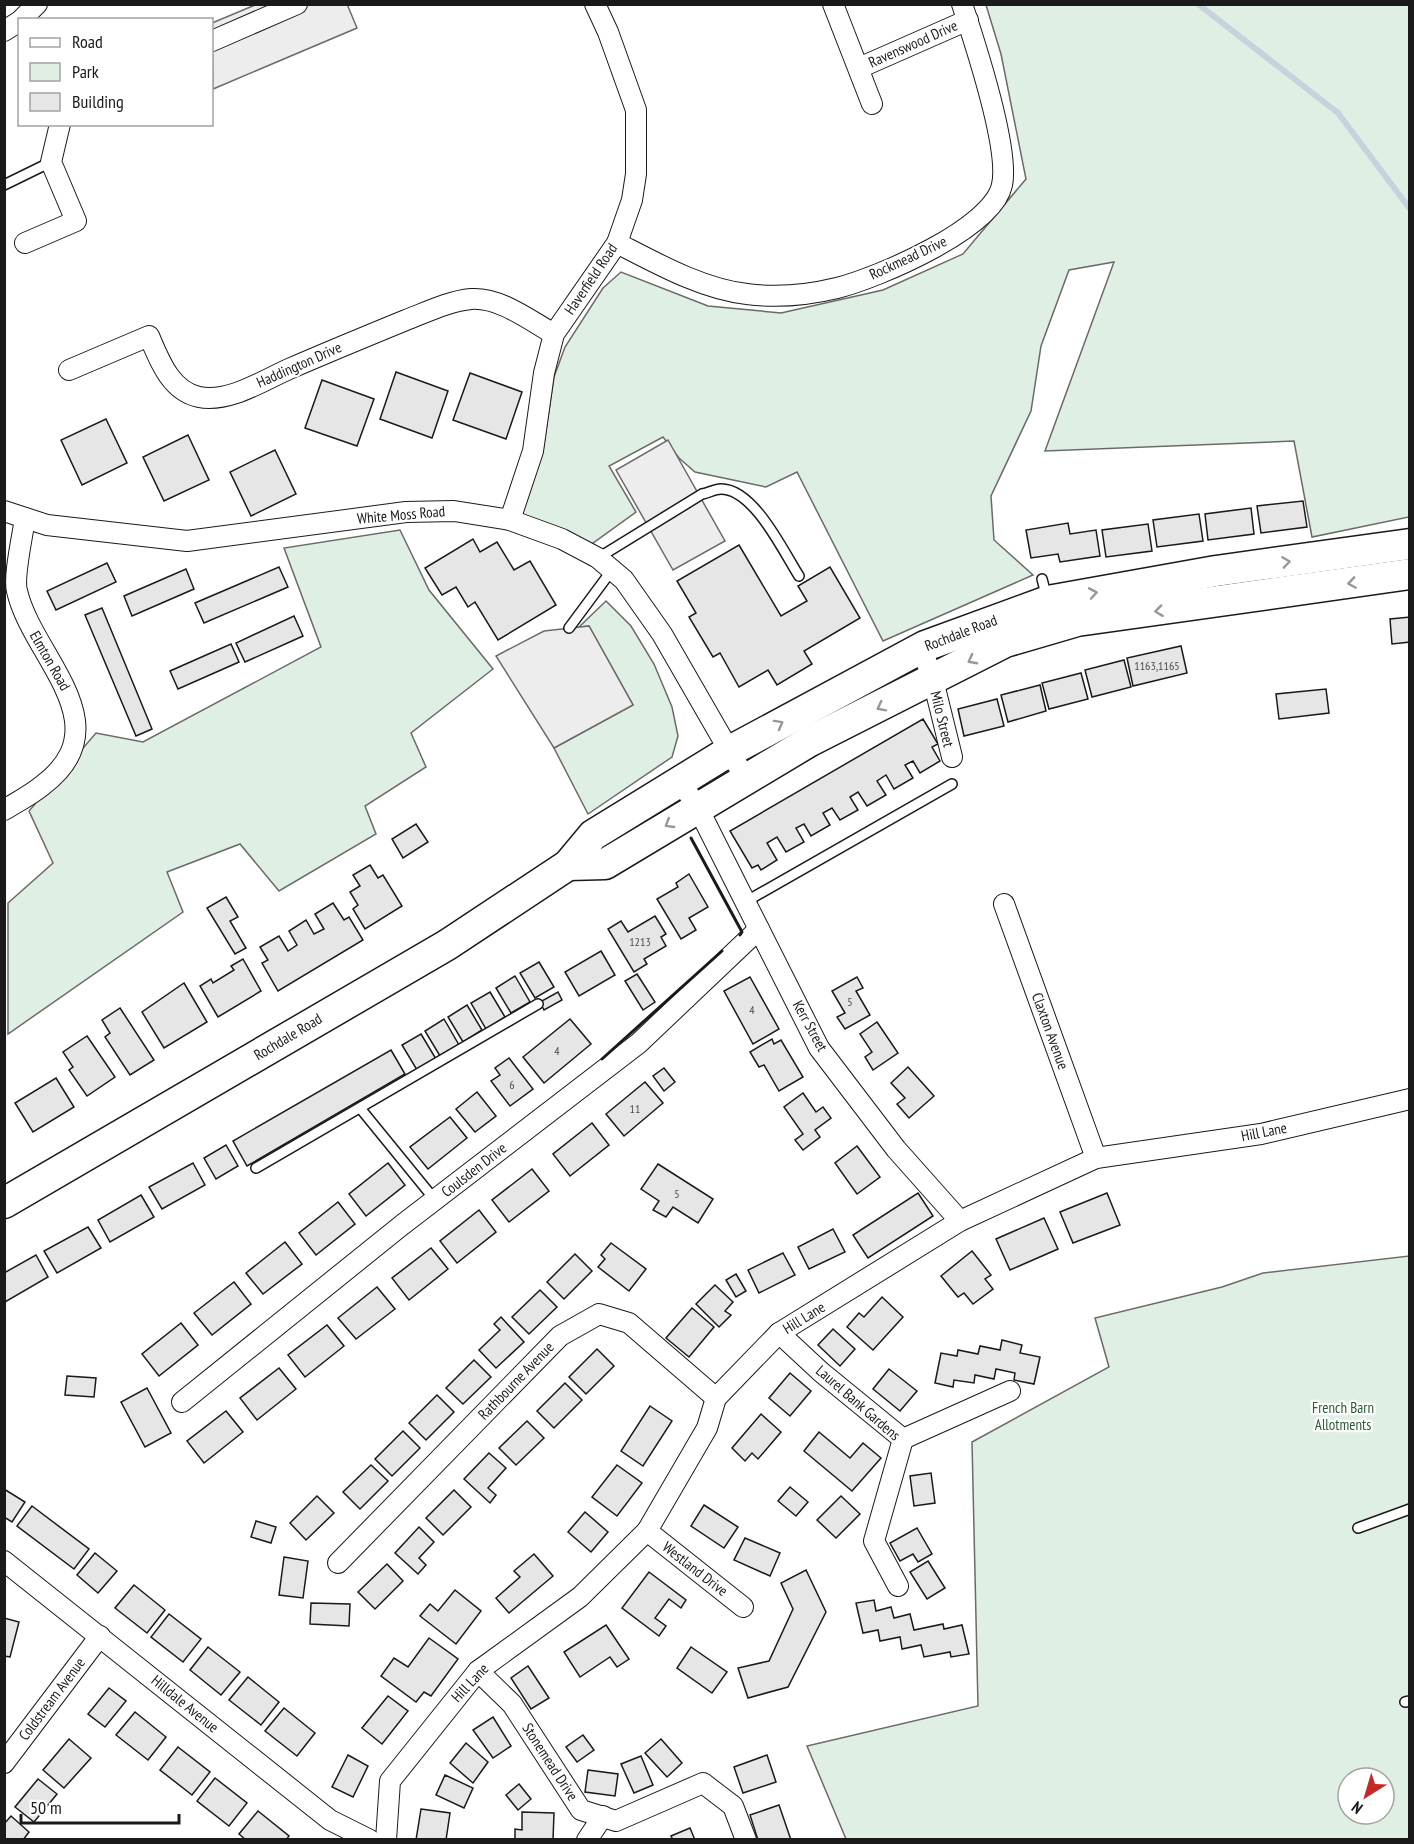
<svg xmlns="http://www.w3.org/2000/svg" width="1414" height="1844" font-family="'PT Sans Narrow',sans-serif">
<style>
.green{fill:#e0efe3;stroke:#6a6a6a;stroke-width:1.5;fill-rule:evenodd}
.parking{fill:#ededed;stroke:#6a6a6a;stroke-width:1.5}
.lines{fill:none;stroke-linecap:round;stroke-linejoin:round}
.stream{stroke:#c6d2dc;stroke-width:6}
.building{fill:#e6e6e6;stroke:#1a1a1a;stroke-width:1.5}
.service-casing{stroke:#1a1a1a;stroke-width:12}
.minor-casing{stroke:#1a1a1a;stroke-width:22}
.primary-casing{stroke:#1a1a1a;stroke-width:33}
.service{stroke:#fff;stroke-width:9}
.minor{stroke:#fff;stroke-width:20}
.primary{stroke:#fff;stroke-width:30}
.wall{stroke:#1a1a1a;stroke-width:3}
.oneway{stroke:#989898}
.labels{text-anchor:middle;stroke-width:4.5;stroke-linejoin:round;paint-order:stroke}
.number-label{font-size:12px;fill:#4d4d4d}
.street-label{font-size:15px;fill:#1a1a1a;stroke:#fff}
.park-label{font-size:15px;fill:#2b5a34;stroke:#fff}
</style>
<rect width="100%" height="100%" fill="#fff"/>
<g class="green">
<polygon points="986,5 1409,5 1409,517 1312,537 1294,441 1045,451 1114,262 1069,270 1041,346 1031,411 991,496 994,540 1033,575 883,641 797,472 766,487 695,472 679,458 663,437 609,466 636,512 586,548 518,513 543,451 554,377 565,347 603,288 621,272 708,306 781,313 883,290 963,254 1026,179 1001,54"/>
<polygon points="400,530 429,590 493,669 411,733 426,767 365,806 376,834 279,891 240,844 167,872 183,912 8,1034 8,903 53,863 29,811 96,733 143,742 321,647 284,548"/>
<polygon points="606,601 631,626 654,664 672,707 678,736 672,757 588,814 554,748 633,705 589,626 579,627"/>
<path d="M1409,1256V1839H846L807,1746L978,1706L972,1442L1109,1367L1095,1318L1222,1287L1263,1273ZM1348,1778H1384V1814H1348Z"/>
</g>
<g class="parking">
<polygon points="347,4 357,28 213,89 212,23 255,5"/>
<polygon points="668,440 725,541 673,570 616,470"/>
<polygon points="589,626 633,705 554,748 496,656 544,631"/>
</g>
<g class="lines">
<polyline class="stream" points="1198,4 1338,113 1410,209"/>
</g>
<g class="building">
<polygon points="396,372 448,391 432,438 380,419"/>
<polygon points="470,373 522,392 506,439 453,420"/>
<polygon points="322,380 374,399 357,446 305,428"/>
<polygon points="106,419 127,463 82,485 61,440"/>
<polygon points="188,435 209,480 164,501 143,457"/>
<polygon points="275,450 296,494 251,516 230,472"/>
<polygon points="1303,501 1307,527 1261,533 1257,506"/>
<polygon points="1251,508 1254,534 1208,540 1205,514"/>
<polygon points="1199,514 1203,541 1157,547 1153,520"/>
<polygon points="1068,523 1070,534 1096,530 1100,556 1060,562 1058,554 1031,558 1026,530"/>
<polygon points="1148,524 1152,551 1106,557 1102,530"/>
<polygon points="473,539 480,552 497,542 514,570 530,561 556,605 498,640 475,602 468,607 456,587 442,595 425,568"/>
<polygon points="739,545 781,616 807,601 798,586 830,567 860,618 804,651 812,664 777,685 768,670 739,687 720,653 713,657 689,617 696,613 677,581"/>
<polygon points="107,563 116,582 56,610 47,591"/>
<polygon points="279,567 288,587 204,623 195,603"/>
<polygon points="186,569 194,589 132,616 124,596"/>
<polygon points="102,608 152,729 136,736 85,615"/>
<polygon points="294,616 303,636 245,662 236,643"/>
<polygon points="1410,617 1410,642 1392,644 1390,619"/>
<polygon points="231,644 239,662 178,689 170,671"/>
<polygon points="1181,646 1187,673 1133,686 1127,658"/>
<polygon points="1124,660 1131,687 1092,697 1085,670"/>
<polygon points="1081,673 1088,699 1049,709 1042,683"/>
<polygon points="1040,685 1046,711 1008,722 1001,695"/>
<polygon points="1326,689 1329,713 1279,719 1276,694"/>
<polygon points="997,699 1004,726 964,736 958,709"/>
<polygon points="923,719 938,744 932,747 940,761 920,773 913,761 905,765 913,778 894,789 886,775 877,781 886,795 867,806 858,792 850,797 858,810 840,820 832,808 823,813 830,825 811,836 804,824 796,828 804,842 786,852 777,837 767,843 777,860 761,870 758,865 752,868 730,831"/>
<polygon points="416,824 428,842 403,858 392,839"/>
<polygon points="370,865 378,878 383,875 402,906 365,929 353,909 358,905 350,892 360,886 353,875"/>
<polygon points="689,874 708,907 689,918 696,930 681,939 657,899 678,887 676,883"/>
<polygon points="226,897 238,917 230,921 246,948 235,954 207,908"/>
<polygon points="333,903 344,920 349,917 363,940 278,991 262,963 268,960 260,947 279,936 288,951 297,945 289,931 306,920 314,934 324,929 315,914"/>
<polygon points="655,916 666,934 661,937 666,946 644,959 647,964 634,972 608,929 621,921 628,932"/>
<polygon points="601,951 615,975 579,996 565,972"/>
<polygon points="243,959 261,991 218,1017 200,986 211,979 213,983 234,970 231,966"/>
<polygon points="539,962 554,987 535,998 520,973"/>
<polygon points="637,974 655,1002 643,1010 625,981"/>
<polygon points="515,976 530,1002 511,1013 496,988"/>
<polygon points="750,977 779,1029 753,1044 724,991"/>
<polygon points="857,977 863,988 856,991 870,1015 845,1029 837,1017 845,1013 832,991"/>
<polygon points="184,983 207,1022 164,1048 142,1012"/>
<polygon points="490,992 505,1017 486,1029 471,1003"/>
<polygon points="558,992 562,1000 544,1010 540,1002"/>
<polygon points="467,1005 482,1030 463,1042 448,1017"/>
<polygon points="120,1008 154,1060 130,1075 105,1037 110,1033 102,1020"/>
<polygon points="444,1019 459,1045 440,1056 425,1031"/>
<polygon points="570,1019 591,1044 544,1083 523,1057"/>
<polygon points="877,1022 898,1053 873,1070 865,1057 872,1052 860,1034"/>
<polygon points="421,1034 436,1059 417,1070 402,1045"/>
<polygon points="87,1036 115,1077 87,1096 69,1070 73,1067 63,1052"/>
<polygon points="772,1039 774,1044 781,1040 803,1077 779,1091 764,1065 759,1067 750,1052"/>
<polygon points="391,1050 405,1074 247,1166 233,1141"/>
<polygon points="509,1058 533,1089 510,1106 491,1081 500,1075 495,1068"/>
<polygon points="908,1067 934,1096 909,1118 897,1104 905,1098 891,1083"/>
<polygon points="664,1068 675,1082 664,1091 653,1076"/>
<polygon points="56,1078 74,1107 33,1132 15,1103"/>
<polygon points="645,1082 663,1103 624,1136 606,1114"/>
<polygon points="477,1092 496,1116 475,1132 456,1109"/>
<polygon points="803,1093 816,1112 823,1107 831,1118 815,1130 820,1137 803,1150 795,1140 803,1134 784,1107"/>
<polygon points="450,1117 467,1138 428,1169 410,1147"/>
<polygon points="592,1123 609,1145 570,1176 553,1154"/>
<polygon points="226,1145 238,1166 216,1179 204,1158"/>
<polygon points="857,1146 880,1177 857,1194 835,1163"/>
<polygon points="193,1163 205,1185 162,1209 149,1187"/>
<polygon points="388,1163 405,1185 366,1216 349,1194"/>
<polygon points="658,1164 713,1199 698,1223 673,1207 666,1217 653,1210 659,1201 641,1189"/>
<polygon points="532,1169 549,1191 509,1222 492,1200"/>
<polygon points="918,1193 933,1216 868,1258 853,1235"/>
<polygon points="1107,1193 1120,1225 1073,1243 1060,1212"/>
<polygon points="141,1195 154,1217 110,1242 98,1220"/>
<polygon points="338,1202 355,1224 316,1255 299,1233"/>
<polygon points="479,1210 496,1232 457,1263 440,1241"/>
<polygon points="1044,1218 1058,1249 1010,1270 996,1239"/>
<polygon points="88,1227 101,1248 57,1273 44,1251"/>
<polygon points="833,1229 845,1252 809,1269 798,1247"/>
<polygon points="285,1242 302,1264 263,1294 246,1273"/>
<polygon points="611,1243 646,1269 629,1291 598,1267 605,1259 601,1255"/>
<polygon points="431,1248 448,1269 409,1300 392,1278"/>
<polygon points="972,1251 991,1275 985,1279 993,1289 973,1304 964,1293 958,1297 941,1276"/>
<polygon points="783,1253 795,1275 759,1293 748,1270"/>
<polygon points="575,1254 592,1271 564,1299 547,1282"/>
<polygon points="36,1255 48,1277 5,1302 4,1273"/>
<polygon points="736,1274 746,1291 736,1297 726,1280"/>
<polygon points="234,1282 251,1304 212,1335 194,1313"/>
<polygon points="715,1285 733,1302 725,1311 731,1315 719,1327 696,1304"/>
<polygon points="377,1287 395,1309 356,1339 338,1318"/>
<polygon points="540,1290 557,1307 529,1334 512,1317"/>
<polygon points="882,1297 903,1317 873,1350 847,1327 859,1313 864,1317"/>
<polygon points="692,1308 714,1327 689,1357 666,1338"/>
<polygon points="501,1317 524,1342 496,1368 479,1350 500,1330 494,1324"/>
<polygon points="181,1323 198,1345 159,1376 142,1354"/>
<polygon points="327,1325 344,1346 305,1377 288,1355"/>
<polygon points="833,1329 855,1349 840,1366 818,1345"/>
<polygon points="1002,1340 1022,1345 1020,1353 1040,1357 1034,1384 1014,1380 1015,1373 996,1369 994,1379 975,1375 974,1383 954,1380 953,1387 935,1383 941,1353 957,1356 958,1350 978,1354 980,1346 1000,1350"/>
<polygon points="597,1349 614,1366 586,1394 569,1377"/>
<polygon points="474,1360 491,1377 463,1404 446,1388"/>
<polygon points="279,1368 296,1389 257,1420 240,1398"/>
<polygon points="889,1369 917,1391 900,1411 873,1389"/>
<polygon points="790,1373 811,1391 790,1416 769,1398"/>
<polygon points="67,1376 96,1378 94,1397 65,1395"/>
<polygon points="565,1383 582,1400 554,1428 537,1411"/>
<polygon points="147,1388 171,1433 145,1447 121,1402"/>
<polygon points="437,1395 454,1412 426,1440 409,1423"/>
<polygon points="650,1406 672,1421 643,1466 621,1451"/>
<polygon points="226,1411 243,1432 204,1463 187,1441"/>
<polygon points="761,1414 781,1432 758,1459 752,1453 745,1461 732,1448"/>
<polygon points="527,1421 544,1438 516,1465 499,1448"/>
<polygon points="403,1431 420,1448 392,1476 375,1459"/>
<polygon points="819,1432 850,1458 863,1443 881,1458 852,1491 804,1451"/>
<polygon points="489,1453 506,1468 488,1488 496,1495 490,1503 464,1479"/>
<polygon points="371,1465 388,1481 360,1509 343,1492"/>
<polygon points="617,1465 642,1483 617,1516 592,1497"/>
<polygon points="931,1473 935,1503 914,1506 910,1476"/>
<polygon points="790,1487 808,1502 796,1516 778,1501"/>
<polygon points="4,1489 25,1502 12,1522 4,1517"/>
<polygon points="454,1490 471,1507 443,1535 426,1518"/>
<polygon points="317,1496 334,1513 306,1540 290,1523"/>
<polygon points="841,1496 860,1514 836,1538 817,1520"/>
<polygon points="704,1505 738,1527 724,1548 691,1526"/>
<polygon points="32,1506 89,1549 74,1569 17,1526"/>
<polygon points="585,1512 608,1532 591,1552 568,1532"/>
<polygon points="256,1521 276,1527 271,1543 251,1537"/>
<polygon points="419,1527 434,1542 419,1558 426,1565 418,1574 395,1553"/>
<polygon points="917,1528 932,1554 918,1562 913,1554 900,1561 890,1543"/>
<polygon points="745,1538 780,1553 770,1576 734,1560"/>
<polygon points="95,1553 117,1571 98,1593 77,1575"/>
<polygon points="534,1554 553,1576 509,1613 496,1598 520,1577 514,1571"/>
<polygon points="284,1557 308,1561 303,1598 279,1595"/>
<polygon points="928,1561 945,1588 927,1599 910,1572"/>
<polygon points="387,1564 403,1581 375,1609 358,1592"/>
<polygon points="806,1570 826,1612 788,1687 748,1698 738,1668 769,1661 793,1609 781,1583"/>
<polygon points="649,1572 686,1600 681,1608 669,1599 655,1618 666,1626 659,1636 622,1608"/>
<polygon points="134,1585 165,1610 147,1633 115,1608"/>
<polygon points="455,1590 481,1611 456,1644 420,1616 430,1604 438,1611"/>
<polygon points="874,1600 876,1611 891,1607 894,1618 910,1614 914,1630 943,1624 944,1629 962,1625 969,1654 951,1657 950,1652 924,1657 921,1645 902,1649 900,1637 880,1641 878,1630 863,1633 856,1603"/>
<polygon points="311,1603 350,1604 349,1626 310,1624"/>
<polygon points="169,1614 201,1639 183,1662 151,1637"/>
<polygon points="4,1618 19,1622 10,1657 4,1656"/>
<polygon points="606,1625 629,1659 617,1667 610,1657 580,1677 564,1652"/>
<polygon points="429,1638 458,1659 431,1696 424,1692 416,1702 381,1676 394,1658 408,1667"/>
<polygon points="208,1647 240,1672 221,1695 190,1670"/>
<polygon points="691,1647 727,1672 712,1693 677,1668"/>
<polygon points="528,1666 549,1698 531,1709 511,1678"/>
<polygon points="248,1677 279,1702 261,1725 229,1700"/>
<polygon points="109,1688 126,1701 105,1727 88,1714"/>
<polygon points="388,1696 408,1711 382,1744 362,1728"/>
<polygon points="284,1708 315,1733 297,1756 265,1731"/>
<polygon points="135,1712 166,1737 148,1760 116,1735"/>
<polygon points="493,1717 511,1746 493,1758 473,1730"/>
<polygon points="583,1735 594,1750 577,1762 566,1747"/>
<polygon points="69,1739 91,1758 64,1788 43,1770"/>
<polygon points="661,1739 682,1763 667,1777 645,1753"/>
<polygon points="466,1743 488,1762 473,1783 450,1763"/>
<polygon points="178,1747 210,1772 192,1795 160,1770"/>
<polygon points="348,1755 368,1766 353,1797 332,1787"/>
<polygon points="767,1755 776,1782 743,1793 734,1767"/>
<polygon points="641,1756 653,1785 634,1793 621,1764"/>
<polygon points="588,1770 618,1774 615,1796 585,1792"/>
<polygon points="445,1775 473,1788 464,1808 436,1795"/>
<polygon points="215,1778 247,1803 229,1826 197,1801"/>
<polygon points="38,1779 57,1794 34,1822 15,1807"/>
<polygon points="519,1784 531,1799 518,1810 506,1795"/>
<polygon points="779,1805 791,1840 758,1840 750,1815"/>
<polygon points="421,1809 450,1813 446,1840 416,1840"/>
<polygon points="258,1811 289,1836 286,1840 246,1840 239,1834"/>
<polygon points="522,1812 554,1813 553,1840 515,1840 515,1829 522,1830"/>
<polygon points="11,1816 29,1832 23,1840 4,1840 4,1824"/>
<polygon points="690,1828 695,1840 673,1840 671,1836"/>
</g>
<g class="lines">
<g class="service-casing">
<g id="service">
<polyline points="4,185 51,162"/>
<path d="M598,558L702,494C708,493 715,489 721,489C754,489 783,551 799,576"/>
<polyline points="1042,579 1047,598"/>
<polyline points="569,628 612,570"/>
<polyline points="745,902 952,784"/>
<polyline points="360,1108 435,1200"/>
<polyline points="256,1168 538,1004"/>
<polyline points="1358,1528 1410,1509"/>
<polyline points="1405,1702 1410,1701"/>
</g>
</g>
<g class="minor-casing">
<g id="minor">
<polyline points="833,4 872,104"/>
<polyline points="21,20 37,4"/>
<polyline points="4,31 20,21"/>
<polyline points="212,41 297,4"/>
<polyline points="859,68 968,20"/>
<polyline points="25,243 76,221 51,162 60,124"/>
<path d="M617,243C656,263 702,289 747,294C777,298 808,295 837,288C877,278 993,229 1002,185C1010,149 975,43 962,4"/>
<path d="M69,370L149,336C159,359 170,391 199,397C229,403 262,381 289,369C328,352 367,336 406,320C427,312 449,301 471,299C500,297 529,320 554,334"/>
<polyline points="4,511 47,525 187,541 406,512 454,511 510,520 562,539 598,558 624,580 662,634 745,778"/>
<polyline points="510,520 533,451 544,373 554,334 617,243 632,200 636,174 636,110 608,32 595,4"/>
<polyline points="921,647 933,680 952,757"/>
<polyline points="681,781 704,820 819,1048 896,1149 960,1221"/>
<path d="M4,810C17,802 31,795 43,785C123,724 32,657 17,591C13,577 23,534 25,518"/>
<polyline points="1004,904 1096,1158"/>
<polyline points="779,1333 821,1372 903,1439 874,1541 898,1586"/>
<polyline points="182,1402 402,1225 639,1043 759,929"/>
<polyline points="903,1439 1010,1391"/>
<polyline points="647,1531 743,1607"/>
<polyline points="4,1561 330,1820 370,1840"/>
<polyline points="338,1563 560,1336 599,1314 629,1323 716,1398"/>
<polyline points="478,1671 512,1704 581,1810 616,1821 703,1783 733,1806 746,1840"/>
<polyline points="4,1763 100,1636"/>
<polyline points="386,1840 390,1781 478,1671 580,1597 647,1531 707,1428 716,1398 779,1333 960,1221 1096,1158 1261,1134 1410,1099"/>
<polyline points="587,1840 603,1816"/>
</g>
</g>
<g class="primary-casing">
<g id="primary">
<polyline points="568,865 605,864 810,741 1005,642 1077,621 1410,574"/>
<polyline points="4,1203 447,945 568,865 593,835 728,752 925,646 1048,601 1216,571 1410,544"/>
</g>
</g>
<use href="#service" class="service"/>
<use href="#minor" class="minor"/>
<use href="#primary" class="primary"/>
<g class="wall">
<polyline points="691,838 742,932 740,935"/>
<polyline points="602,1059 722,951"/>
</g>
</g>
<defs><path id="oneway-chevron" d="M-2-3.5L2.5 0L-2 3.5" fill="none" stroke-width="1.6" stroke-linecap="round" stroke-linejoin="round" transform="scale(1.5)"/></defs>
<g class="oneway">
<use href="#oneway-chevron" transform="translate(1286 562) rotate(-8)"/>
<use href="#oneway-chevron" transform="translate(1352 583) rotate(171)"/>
<use href="#oneway-chevron" transform="translate(1093 593) rotate(-10)"/>
<use href="#oneway-chevron" transform="translate(1159 611) rotate(173)"/>
<use href="#oneway-chevron" transform="translate(972 660) rotate(152)"/>
<use href="#oneway-chevron" transform="translate(881 707) rotate(153)"/>
<use href="#oneway-chevron" transform="translate(779 724) rotate(-29)"/>
<use href="#oneway-chevron" transform="translate(669 824) rotate(149)"/>
</g>
<g class="labels">
<g class="number-label">
<text x="1157" y="670">1163,1165</text>
<text x="640" y="946">1213</text>
<text x="850" y="1006">5</text>
<text x="752" y="1014">4</text>
<text x="557" y="1055">4</text>
<text x="512" y="1089">6</text>
<text x="635" y="1113">11</text>
<text x="677" y="1198">5</text>
</g>
<g class="street-label">
<text transform="translate(913 44) rotate(-24)" y="5">Ravenswood Drive</text>
<text transform="translate(908 258) rotate(-25)" y="5">Rockmead Drive</text>
<text transform="translate(591 279) rotate(-56)" y="5">Haverfield Road</text>
<text transform="translate(299 365) rotate(-24)" y="5">Haddington Drive</text>
<text transform="translate(401 515) rotate(-5)" y="5">White Moss Road</text>
<text transform="translate(961 633) rotate(-21)" y="5">Rochdale Road</text>
<text transform="translate(50 661) rotate(60)" y="5">Elmton Road</text>
<text transform="translate(942 719) rotate(76)" y="5">Milo Street</text>
<text transform="translate(810 1026) rotate(61)" y="5">Kerr Street</text>
<text transform="translate(1050 1031) rotate(70)" y="5">Claxton Avenue</text>
<text transform="translate(288 1037) rotate(-31)" y="5">Rochdale Road</text>
<text transform="translate(1264 1132) rotate(-11)" y="5">Hill Lane</text>
<text transform="translate(474 1170) rotate(-38)" y="5">Coulsden Drive</text>
<text transform="translate(804 1318) rotate(-32)" y="5">Hill Lane</text>
<text transform="translate(516 1381) rotate(-46)" y="5">Rathbourne Avenue</text>
<text transform="translate(858 1403) rotate(41)" y="5">Laurel Bank Gardens</text>
<text transform="translate(695 1569) rotate(38)" y="5">Westland Drive</text>
<text transform="translate(470 1683) rotate(-47)" y="5">Hill Lane</text>
<text transform="translate(52 1699) rotate(-53)" y="5">Coldstream Avenue</text>
<text transform="translate(185 1704) rotate(39)" y="5">Hilldale Avenue</text>
<text transform="translate(550 1762) rotate(57)" y="5">Stonemead Drive</text>
</g>
<g class="park-label">
<text x="1343" y="1413">French Barn<tspan x="1343" dy="17">Allotments</tspan></text>
</g>
</g>
<rect width="1414" height="1844" fill="none" stroke="#1a1a1a" stroke-width="12"/>
<rect x="18" y="18" width="195" height="108" fill="#ffffff" stroke="#a3a3a3" stroke-width="1.5"/>
<rect x="30" y="38" width="30" height="9" fill="#ffffff" stroke="#a3a3a3" stroke-width="1.5"/>
<text x="72" y="48" font-size="18" fill="#1a1a1a">Road</text>
<rect x="30" y="63" width="30" height="18" fill="#e0efe3" stroke="#a3a3a3" stroke-width="1.5"/>
<text x="72" y="78" font-size="18" fill="#1a1a1a">Park</text>
<rect x="30" y="93" width="30" height="18" fill="#e6e6e6" stroke="#a3a3a3" stroke-width="1.5"/>
<text x="72" y="108" font-size="18" fill="#1a1a1a">Building</text>
<g transform="translate(1366 1796) rotate(217)"><circle r="28" fill="#ffffff" stroke="#a3a3a3" stroke-width="1.5"/>
<path d="M0-4.5L10 22L0 15L-10 22Z" fill="#c62828"/>
<text y="-9" font-size="16" font-weight="bold" text-anchor="middle" fill="#1a1a1a">N</text>
</g>
<path d="M21 1814v9h158v-9" fill="none" stroke="#1a1a1a" stroke-width="3"/>
<text x="30" y="1814" font-size="18" fill="#1a1a1a" stroke="#ffffff" stroke-width="4.5" paint-order="stroke">50 m</text>
</svg>
